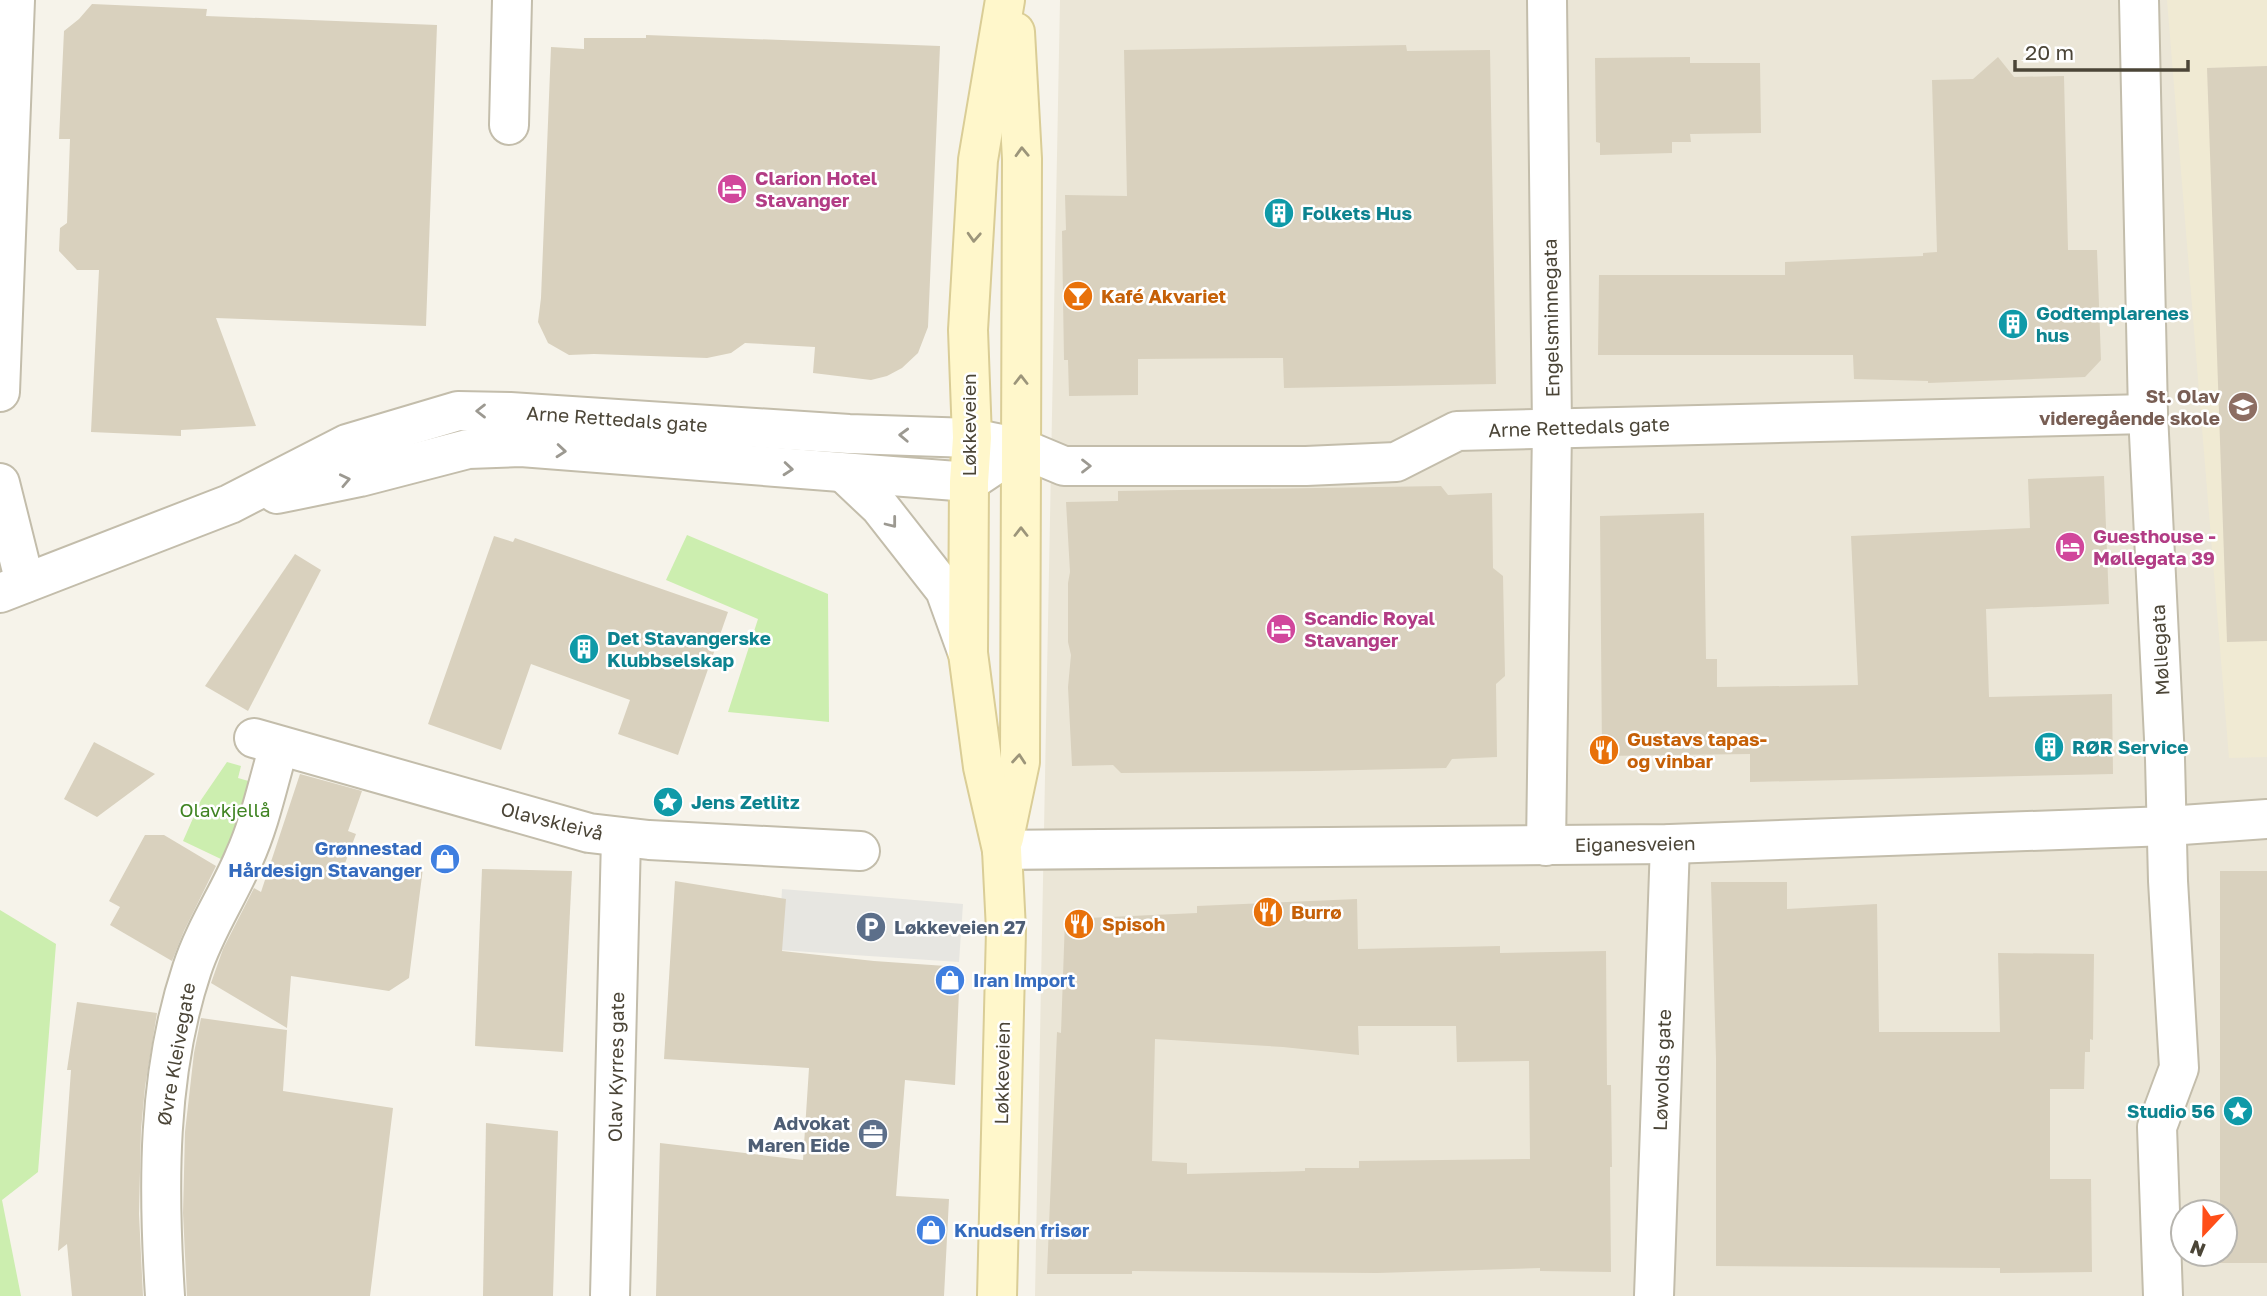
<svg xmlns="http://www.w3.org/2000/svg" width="2267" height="1296" font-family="'Golos Text',sans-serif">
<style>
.residential{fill:#ebe6d7;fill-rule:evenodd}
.education{fill:#f0ead3}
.green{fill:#cceeaf}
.parking{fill:#e7e6e1}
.building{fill:#d9d1be;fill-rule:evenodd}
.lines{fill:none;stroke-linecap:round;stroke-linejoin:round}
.pedestrian-casing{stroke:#c3bdab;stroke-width:42}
.minor-casing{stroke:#c3bdab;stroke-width:42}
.tertiary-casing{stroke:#c3bdab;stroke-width:42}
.secondary-casing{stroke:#dacd96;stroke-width:42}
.pedestrian{stroke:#fff;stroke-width:38}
.minor{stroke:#fff;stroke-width:38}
.tertiary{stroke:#fff;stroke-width:38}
.secondary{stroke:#fff7cb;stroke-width:38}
.oneway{stroke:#9c957a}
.oneway2{stroke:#9c9991}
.labels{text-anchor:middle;stroke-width:5;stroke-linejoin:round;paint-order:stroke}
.hotel-label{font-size:19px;font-weight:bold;fill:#b23c85;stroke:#fff;text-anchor:start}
.culture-label{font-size:19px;font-weight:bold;fill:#0d838f;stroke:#fff;text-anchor:start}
.food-label{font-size:19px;font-weight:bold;fill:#c56008;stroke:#fff;text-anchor:start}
.street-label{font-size:19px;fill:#4b4537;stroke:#fff}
.education-label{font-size:19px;font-weight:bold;fill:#785e54;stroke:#fff;text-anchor:end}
.park-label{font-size:19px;fill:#408423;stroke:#fff}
.shop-label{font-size:19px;font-weight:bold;fill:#366cbe;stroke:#fff;text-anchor:start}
.service-label{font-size:19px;font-weight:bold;fill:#4e5e75;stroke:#fff;text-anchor:start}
</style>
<rect width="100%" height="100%" fill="#f6f3ea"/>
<path class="residential" d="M1060,0H2267V1296H1035ZM2183,1212H2225V1254H2183Z"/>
<polygon class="education" points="2167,0 2267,0 2267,757 2229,758"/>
<g class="green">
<polygon points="687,535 828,594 829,722 728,712 758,619 666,580"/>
<polygon points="227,762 241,766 238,778 252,782 250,818 223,860 183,841 201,800"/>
<polygon points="0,910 56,944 38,1172 2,1200 21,1296 0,1296"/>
</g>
<polygon class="parking" points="782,889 963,904 959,962 779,950"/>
<g class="building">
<polygon points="92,4 207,9 206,16 437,25 426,326 216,318 256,426 181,430 181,436 91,432 99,270 77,270 59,251 60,228 67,223 70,139 59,139 64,31 79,19"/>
<polygon points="646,35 940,46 928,327 918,353 902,368 887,376 871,380 813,373 815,347 745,343 731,353 707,358 594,354 569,355 548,343 538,322 541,298 551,47 584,49 584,38 646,38"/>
<polygon points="1406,45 1407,51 1490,50 1496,384 1284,388 1283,358 1138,359 1138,395 1069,396 1068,360 1064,360 1063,297 1062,231 1066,230 1065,195 1127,196 1124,50"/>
<polygon points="1690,57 1690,63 1760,63 1761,133 1690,134 1691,142 1672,142 1672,153 1600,155 1600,143 1596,142 1595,58"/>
<polygon points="1998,57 2014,77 2064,76 2068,250 2097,250 2101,360 2085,377 1928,383 1928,381 1854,379 1853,355 1598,355 1599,275 1785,275 1785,262 1923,256 1923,253 1937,252 1932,80 1973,79"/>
<polygon points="2267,66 2267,641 2227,642 2207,68"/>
<polygon points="2104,476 2109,604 1986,609 1989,697 2112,694 2113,774 1750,782 1750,754 1602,756 1600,516 1704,513 1706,659 1717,659 1717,687 1858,685 1851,536 2030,528 2028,479"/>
<polygon points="1441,486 1448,495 1492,493 1493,568 1503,576 1505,676 1496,684 1497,757 1452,759 1446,768 1314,771 1121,773 1113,765 1072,766 1068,687 1071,655 1068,642 1068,583 1070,572 1066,502 1118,501 1118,491"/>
<polygon points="494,536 513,542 515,538 728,612 678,755 618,734 630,700 531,664 501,750 428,724"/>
<polygon points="295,554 321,570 248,711 205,686"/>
<polygon points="94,742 155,774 97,817 64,799"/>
<polygon points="300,774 362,791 348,831 356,834 344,866 423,868 409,978 389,991 291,976 287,1028 211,983 223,949 254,888 261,892"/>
<polygon points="145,835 164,835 216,866 184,931 172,961 110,925 120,907 109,901"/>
<polygon points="482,869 572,871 563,1052 475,1046"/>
<polygon points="2220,871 2267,871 2267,1263 2220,1263 2220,1254 2225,1254 2225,1212 2220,1212"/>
<polygon points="675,881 786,899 782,951 874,961 960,967 955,1085 905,1080 896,1196 949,1199 944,1296 656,1296 660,1143 803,1160 809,1068 664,1059"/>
<polygon points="1711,882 1787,882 1787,909 1877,904 1879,1032 2000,1032 1998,953 2094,954 2093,1040 2090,1039 2090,1052 2085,1052 2084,1089 2050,1089 2050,1179 2091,1179 2092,1272 2000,1273 2000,1268 1716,1266 1716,1058"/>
<path d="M1357,899L1358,949L1500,946V953L1606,951L1607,1085H1611L1612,1167H1610L1611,1272L1540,1271V1268L1377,1273L1132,1271V1274H1047L1057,1032L1061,1033L1065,919L1197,913V906ZM1358,1026H1456L1457,1062L1529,1061L1530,1159L1359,1161V1168H1305V1171L1187,1174V1163L1152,1161L1155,1039L1283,1047L1359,1055Z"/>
<polygon points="77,1002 157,1013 145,1087 141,1130 139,1214 143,1296 72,1296 67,1244 58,1251 71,1070 67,1070"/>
<polygon points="201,1018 287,1030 283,1091 393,1108 370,1296 187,1296 183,1213 185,1132 194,1053"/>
<polygon points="486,1123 558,1131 553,1296 483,1296"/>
</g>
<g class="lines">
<g class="pedestrian-casing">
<polyline id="pedestrian" points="509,125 512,0"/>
</g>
<g class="minor-casing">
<g id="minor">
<polyline points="2139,0 2148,414 2165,759 2168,881 2179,1068 2157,1127 2163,1296"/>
<polyline points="0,392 15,0"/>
<polyline points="1021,448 1064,466 1306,466 1396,462 1457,431 2148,414"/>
<polyline points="0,483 25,583"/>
<polyline points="254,738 589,833 649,840 860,851"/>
<polyline points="1546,846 1552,428 1547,0"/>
<path d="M165,1296C158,1187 157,1074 192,969C205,929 228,896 244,858C260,823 268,783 279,746"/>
<polyline points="610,1296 621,838"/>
<polyline points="1654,1296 1670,844"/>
</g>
</g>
<g class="tertiary-casing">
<g id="tertiary">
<polyline points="845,474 880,507 945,590 967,651"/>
<polyline points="277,494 360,477 468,449 521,447 969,482 996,464"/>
<polyline points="0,593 230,504 347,444 458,411 510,412 849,434 972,438 1021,448"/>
<polyline points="1002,850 1670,844 2168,826 2267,819"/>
</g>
</g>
<g class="secondary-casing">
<g id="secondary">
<polyline points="1004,838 1020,762 1022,159 1015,32"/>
<polyline points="997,1296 1006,930 1002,850 983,767 968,653 969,482 972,438 968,330 978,160 1005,0"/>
</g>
</g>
<use href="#pedestrian" class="pedestrian"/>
<use href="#minor" class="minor"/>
<use href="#tertiary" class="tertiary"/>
<use href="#secondary" class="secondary"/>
</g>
<defs><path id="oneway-chevron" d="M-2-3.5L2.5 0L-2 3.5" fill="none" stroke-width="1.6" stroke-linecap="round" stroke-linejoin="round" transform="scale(1.75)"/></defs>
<g class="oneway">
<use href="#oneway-chevron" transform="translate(1022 152) rotate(-92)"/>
<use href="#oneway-chevron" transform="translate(974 237) rotate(93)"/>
<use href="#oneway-chevron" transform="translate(1021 380) rotate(-90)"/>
<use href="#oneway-chevron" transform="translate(1021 532) rotate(-90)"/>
<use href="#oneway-chevron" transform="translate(1019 759) rotate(-85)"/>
</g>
<g class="oneway2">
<use href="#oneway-chevron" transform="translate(481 411) rotate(-180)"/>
<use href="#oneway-chevron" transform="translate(904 435) rotate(-178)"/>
<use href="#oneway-chevron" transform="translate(561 451) rotate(5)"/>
<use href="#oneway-chevron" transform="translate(1086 466)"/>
<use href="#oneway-chevron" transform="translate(788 469) rotate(5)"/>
<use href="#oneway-chevron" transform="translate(345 480) rotate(-12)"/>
<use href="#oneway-chevron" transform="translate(892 523) rotate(52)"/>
</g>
<defs>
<g id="hotel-disc" transform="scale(1.575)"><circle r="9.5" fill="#d1479c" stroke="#fff"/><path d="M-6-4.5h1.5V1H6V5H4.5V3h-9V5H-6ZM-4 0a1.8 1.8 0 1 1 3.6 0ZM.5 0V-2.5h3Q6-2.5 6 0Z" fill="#fff"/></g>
<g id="building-disc" transform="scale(1.575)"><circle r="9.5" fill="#0f9aa8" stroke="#fff"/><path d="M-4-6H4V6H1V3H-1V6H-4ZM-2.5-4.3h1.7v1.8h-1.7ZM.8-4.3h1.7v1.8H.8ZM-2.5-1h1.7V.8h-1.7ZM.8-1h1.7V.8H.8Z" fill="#fff"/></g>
<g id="bar-disc" transform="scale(1.575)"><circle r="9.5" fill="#e8710a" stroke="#fff"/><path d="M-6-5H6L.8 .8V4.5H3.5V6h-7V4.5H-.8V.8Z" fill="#fff"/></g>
<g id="school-disc" transform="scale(1.575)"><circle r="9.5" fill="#8d6e63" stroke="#fff"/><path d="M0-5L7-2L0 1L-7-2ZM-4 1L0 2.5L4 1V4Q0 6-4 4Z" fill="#fff"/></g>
<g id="restaurant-disc" transform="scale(1.575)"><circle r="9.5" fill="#e8710a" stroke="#fff"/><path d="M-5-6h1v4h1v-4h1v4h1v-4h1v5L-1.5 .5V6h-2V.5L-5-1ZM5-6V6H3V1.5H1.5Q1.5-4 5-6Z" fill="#fff"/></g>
<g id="sight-disc" transform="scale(1.575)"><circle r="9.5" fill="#0f9aa8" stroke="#fff"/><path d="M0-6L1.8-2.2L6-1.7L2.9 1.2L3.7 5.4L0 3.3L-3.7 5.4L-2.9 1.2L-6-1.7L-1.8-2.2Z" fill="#fff"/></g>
<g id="shop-disc" transform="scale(1.575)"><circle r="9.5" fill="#3f7fe0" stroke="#fff"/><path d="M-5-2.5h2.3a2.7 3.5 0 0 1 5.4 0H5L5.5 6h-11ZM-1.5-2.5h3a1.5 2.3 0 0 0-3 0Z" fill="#fff"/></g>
<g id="parking-disc" transform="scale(1.575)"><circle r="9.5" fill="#5c6f8a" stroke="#fff"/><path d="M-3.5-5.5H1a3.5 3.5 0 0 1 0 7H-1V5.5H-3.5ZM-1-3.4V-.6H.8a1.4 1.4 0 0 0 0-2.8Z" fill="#fff"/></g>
<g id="office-disc" transform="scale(1.575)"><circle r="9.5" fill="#5c6f8a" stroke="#fff"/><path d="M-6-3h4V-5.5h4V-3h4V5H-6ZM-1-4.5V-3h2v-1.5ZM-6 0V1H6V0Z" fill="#fff"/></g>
</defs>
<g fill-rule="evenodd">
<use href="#hotel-disc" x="732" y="189"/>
<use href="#building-disc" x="1279" y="213"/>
<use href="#bar-disc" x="1078" y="296"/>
<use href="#building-disc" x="2013" y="324"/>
<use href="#school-disc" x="2243" y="407"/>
<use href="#hotel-disc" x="2070" y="547"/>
<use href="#hotel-disc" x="1281" y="629"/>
<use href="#building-disc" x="584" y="649"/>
<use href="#building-disc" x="2049" y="747"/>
<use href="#restaurant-disc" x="1604" y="750"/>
<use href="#sight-disc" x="668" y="802"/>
<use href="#shop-disc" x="445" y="859"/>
<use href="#restaurant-disc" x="1268" y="912"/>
<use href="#restaurant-disc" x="1079" y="924"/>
<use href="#parking-disc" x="871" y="927"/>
<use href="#shop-disc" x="950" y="980"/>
<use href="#sight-disc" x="2238" y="1111"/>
<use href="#office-disc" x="873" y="1134"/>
<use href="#shop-disc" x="931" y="1230"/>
</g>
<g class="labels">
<g class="hotel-label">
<text x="755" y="185">Clarion Hotel<tspan x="755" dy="22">Stavanger</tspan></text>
<text x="2093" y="543">Guesthouse -<tspan x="2093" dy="22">Møllegata 39</tspan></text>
<text x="1304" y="625">Scandic Royal<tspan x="1304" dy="22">Stavanger</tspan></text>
</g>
<g class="culture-label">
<text x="1302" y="220">Folkets Hus</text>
<text x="2036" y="320">Godtemplarenes<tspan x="2036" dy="22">hus</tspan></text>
<text x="607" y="645">Det Stavangerske<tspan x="607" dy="22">Klubbselskap</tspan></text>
<text x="2072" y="754">RØR Service</text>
<text x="691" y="809">Jens Zetlitz</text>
<text x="2215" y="1118" text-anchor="end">Studio 56</text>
</g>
<g class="food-label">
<text x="1101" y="303">Kafé Akvariet</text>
<text x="1627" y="746">Gustavs tapas-<tspan x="1627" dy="22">og vinbar</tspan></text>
<text x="1291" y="919">Burrø</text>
<text x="1102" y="931">Spisoh</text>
</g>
<g class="street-label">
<text transform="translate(1551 318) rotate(-91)" y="7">Engelsminnegata</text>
<text transform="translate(617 419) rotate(4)" y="7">Arne Rettedals gate</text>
<text transform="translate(969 425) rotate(-90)" y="7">Løkkeveien</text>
<text transform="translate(1579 427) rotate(-2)" y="7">Arne Rettedals gate</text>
<text transform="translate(2160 650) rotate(-93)" y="7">Møllegata</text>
<text transform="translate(552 821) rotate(14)" y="7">Olavskleivå</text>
<text transform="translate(1635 844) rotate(-1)" y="7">Eiganesveien</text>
<text transform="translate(176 1054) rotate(-80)" y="7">Øvre Kleivegate</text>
<text transform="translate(616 1067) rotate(-89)" y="7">Olav Kyrres gate</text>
<text transform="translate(1662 1070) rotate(-88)" y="7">Løwolds gate</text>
<text transform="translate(1002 1073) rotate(-89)" y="7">Løkkeveien</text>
</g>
<g class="education-label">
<text x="2220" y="403">St. Olav<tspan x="2220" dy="22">videregående skole</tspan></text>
</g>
<g class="park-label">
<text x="225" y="817">Olavkjellå</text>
</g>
<g class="shop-label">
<text x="422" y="855" text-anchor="end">Grønnestad<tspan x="422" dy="22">Hårdesign Stavanger</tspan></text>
<text x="973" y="987">Iran Import</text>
<text x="954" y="1237">Knudsen frisør</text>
</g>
<g class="service-label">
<text x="894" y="934">Løkkeveien 27</text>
<text x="850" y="1130" text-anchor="end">Advokat<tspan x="850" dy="22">Maren Eide</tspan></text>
</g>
</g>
<g transform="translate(2204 1233) rotate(202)"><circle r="33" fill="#ffffff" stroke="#b7b5af" stroke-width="2"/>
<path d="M0-5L12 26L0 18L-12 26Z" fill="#ff4e18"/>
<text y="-10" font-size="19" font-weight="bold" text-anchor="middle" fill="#4b4537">N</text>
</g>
<path d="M2015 60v10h173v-10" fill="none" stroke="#4b4537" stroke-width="3.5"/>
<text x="2025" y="60" font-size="21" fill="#4b4537" stroke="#ffffff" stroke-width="5" paint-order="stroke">20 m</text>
</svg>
